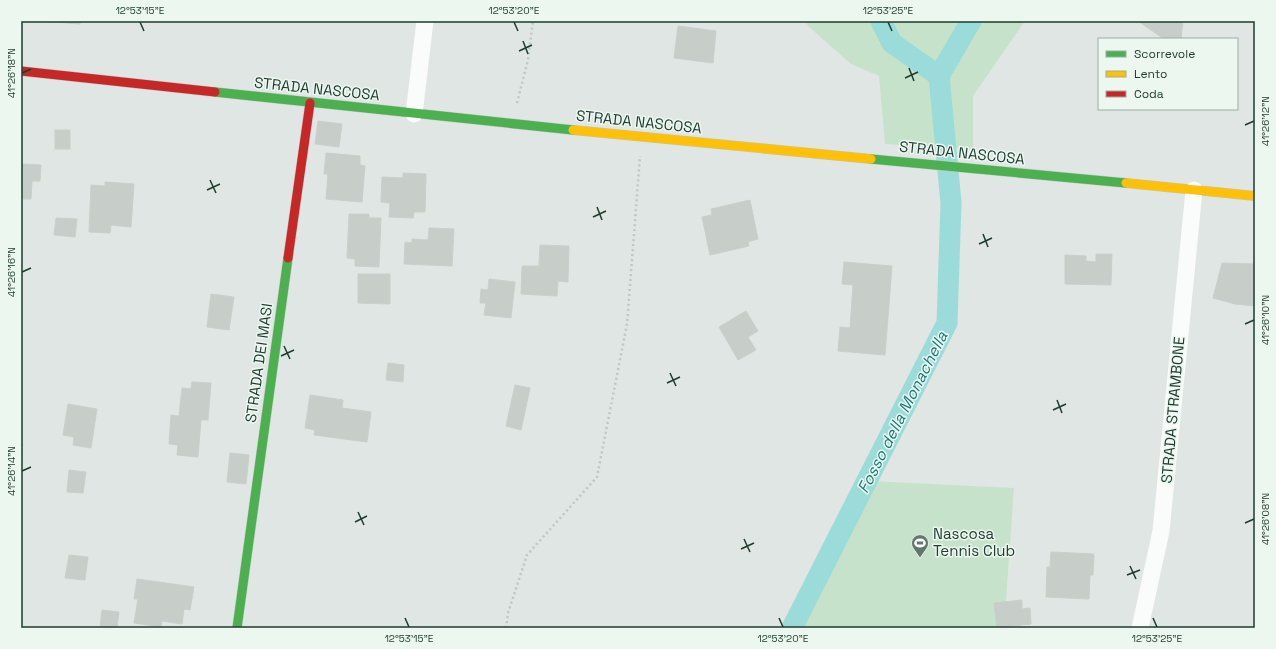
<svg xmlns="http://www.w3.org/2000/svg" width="1276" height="649" font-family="'Space Grotesk',sans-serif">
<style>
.green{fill:#c7e2cb}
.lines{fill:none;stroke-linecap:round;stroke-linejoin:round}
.canal{stroke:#9bdbda;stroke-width:21}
.building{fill:#c7ceca;stroke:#c8cfcc}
.fast-casing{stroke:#bbc6c1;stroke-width:10}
.slow-casing{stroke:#bbc6c1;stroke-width:10}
.jam-casing{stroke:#bbc6c1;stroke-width:10}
.path{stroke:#bdc8c3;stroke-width:2.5;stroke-dasharray:2 3;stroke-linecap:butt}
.street{stroke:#fafbfb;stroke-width:17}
.fast{stroke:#4caf50;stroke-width:9}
.slow{stroke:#ffc107;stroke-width:9}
.jam{stroke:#c62828;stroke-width:9}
.ticks{fill:none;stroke:#1d3b2e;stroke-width:1.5}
.labels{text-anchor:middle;stroke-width:3;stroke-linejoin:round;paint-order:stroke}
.street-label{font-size:15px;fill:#1d3b2e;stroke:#ecf7f0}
.poi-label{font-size:15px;fill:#1d3b2e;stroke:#ecf7f0;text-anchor:start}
.water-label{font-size:16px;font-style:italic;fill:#127a7b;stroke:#ecf7f0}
.neatline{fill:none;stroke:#1d3b2e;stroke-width:1.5}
.ticks-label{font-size:10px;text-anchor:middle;fill:#1d3b2e}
</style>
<rect width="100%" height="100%" fill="#e0e6e3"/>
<g class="green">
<polygon points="805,21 1025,21 973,96 973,149 885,144 879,76 851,64 808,26"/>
<polygon points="870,481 1014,488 1004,628 796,628"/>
</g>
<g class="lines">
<g class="canal">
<polyline points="881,21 892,43 939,76"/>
<polyline points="792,628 947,323 951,203 939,76 971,21"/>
</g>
</g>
<g class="building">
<polygon points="43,21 80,21 80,24"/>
<polygon points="1138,21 1183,21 1181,39 1164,39"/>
<polygon points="678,26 716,31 713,63 674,58"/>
<polygon points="318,121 342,124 339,147 315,144"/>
<rect x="55" y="130" width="15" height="19"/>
<polygon points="326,153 360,156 360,165 365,166 362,202 326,199 328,174 324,174"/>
<polygon points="21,164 41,165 40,181 32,181 31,199 21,199"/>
<polygon points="403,173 426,174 425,212 414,212 413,218 389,217 390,203 381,202 382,177 403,178"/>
<polygon points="105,182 134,184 131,227 111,225 110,233 89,232 91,185 105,186"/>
<polygon points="750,200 758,239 748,242 749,246 710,255 702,217 712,215 711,209"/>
<polygon points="349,214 369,214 369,218 381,218 379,267 355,266 355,259 347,258"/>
<polygon points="56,218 77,219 75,237 54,235"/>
<polygon points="429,228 454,229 452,266 404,264 405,242 412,243 412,239 428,240"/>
<polygon points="540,245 569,246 568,282 558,281 557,296 521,294 522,266 539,266"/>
<polygon points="1096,254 1112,254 1111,285 1065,284 1065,255 1086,256 1086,261 1096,262"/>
<polygon points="844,262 892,266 885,355 838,351 840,327 850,328 853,285 842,284"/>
<polygon points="1222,263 1255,264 1255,306 1235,304 1213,298"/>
<polygon points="358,274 390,274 390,304 358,303"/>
<polygon points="489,279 515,282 511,318 484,315 486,303 480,303 481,289 488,290"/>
<polygon points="211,294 234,297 229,330 207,327"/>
<polygon points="746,311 758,331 748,337 756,350 738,360 719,327"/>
<polygon points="388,363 404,365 403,382 386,380"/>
<polygon points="192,382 211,383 208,420 201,420 198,457 177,455 178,445 169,444 171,415 179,416 182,388 191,389"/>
<polygon points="515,385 530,388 521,430 506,426"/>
<polygon points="310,395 343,400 342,408 371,412 367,442 314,435 315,430 305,428"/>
<polygon points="68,404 97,409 91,448 73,445 74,437 63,435"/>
<polygon points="230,453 249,455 246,484 227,482"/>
<polygon points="69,470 86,472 83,493 67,492"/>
<polygon points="1051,552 1094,554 1093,575 1090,575 1089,599 1046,597 1047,567 1050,567"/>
<polygon points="69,555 88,557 85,580 65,578"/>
<polygon points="137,579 194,587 190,610 184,609 182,624 162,621 161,627 134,623 138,599 134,599"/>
<polygon points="1022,600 1022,609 1030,608 1031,624 997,628 994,603"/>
<polygon points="102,610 119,612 117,628 100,628"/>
</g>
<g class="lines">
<g class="fast-casing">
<g id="fast">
<polyline points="215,92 573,130"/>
<polyline points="871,159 1126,183"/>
<polyline points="237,628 288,258"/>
</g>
</g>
<g class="slow-casing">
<g id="slow">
<polyline points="573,130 871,159"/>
<polyline points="1126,183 1255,196"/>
</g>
</g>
<g class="jam-casing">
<g id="jam">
<polyline points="21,71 215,92"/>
<polyline points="288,258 310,103"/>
</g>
</g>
<g class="path">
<polyline points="517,103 528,60 533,21"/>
<polyline points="21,455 22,444"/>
<polyline points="506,628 508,613 527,555 597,477 627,324 640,156"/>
</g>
<g class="street">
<polyline points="414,114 425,21"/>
<polyline points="1140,628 1161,531 1194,190"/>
</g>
<use href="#fast" class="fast"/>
<use href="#slow" class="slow"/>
<use href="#jam" class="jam"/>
</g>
<path class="ticks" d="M140,22L144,31M514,22L518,31M888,22L892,31M523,41L528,54M519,51L532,45M909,68L914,81M22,73L31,69M905,78L918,72M1245,125L1254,121M210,180L216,193M207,190L220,184M597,207L602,220M593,217L606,211M983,234L988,247M979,244L992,238M22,272L31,268M1245,324L1254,320M284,346L290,359M281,356L294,350M670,373L676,386M667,383L680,377M1057,400L1062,413M1053,410L1066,404M22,471L31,467M358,512L364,525M355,522L367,516M1245,523L1254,519M744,539L750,552M741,549L754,543M1130,566L1136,579M1127,575L1140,570M405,618L409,627M779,618L783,627M1153,618L1157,627"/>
<defs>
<g id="stadium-pin" transform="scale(0.9)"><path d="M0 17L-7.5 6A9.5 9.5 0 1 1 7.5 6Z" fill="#61776d" stroke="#ecf7f0"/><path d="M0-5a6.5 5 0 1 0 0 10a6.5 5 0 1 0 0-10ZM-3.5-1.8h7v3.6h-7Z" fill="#fff"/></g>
</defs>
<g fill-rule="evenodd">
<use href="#stadium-pin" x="920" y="543"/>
</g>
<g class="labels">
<g class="street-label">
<text transform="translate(317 89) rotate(6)" y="5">STRADA NASCOSA</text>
<text transform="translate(639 122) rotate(6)" y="5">STRADA NASCOSA</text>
<text transform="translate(962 153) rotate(6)" y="5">STRADA NASCOSA</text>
<text transform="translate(259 363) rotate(-82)" y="5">STRADA DEI MASI</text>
<text transform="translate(1173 410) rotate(-85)" y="5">STRADA STRAMBONE</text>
</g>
<g class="poi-label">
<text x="933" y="539">Nascosa<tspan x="933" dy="17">Tennis Club</tspan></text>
</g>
<g class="water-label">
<text transform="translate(902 412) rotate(-63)" y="6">Fosso della Monachella</text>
</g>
</g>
<rect width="1276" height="649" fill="none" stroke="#ecf7f0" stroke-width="44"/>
<rect x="1098" y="38" width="140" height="72" fill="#ecf7f0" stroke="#99aca2"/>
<rect x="1106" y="51" width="20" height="6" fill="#4caf50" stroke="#99aca2"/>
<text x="1134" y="58" font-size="12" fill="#1d3b2e">Scorrevole</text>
<rect x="1106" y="71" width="20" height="6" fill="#ffc107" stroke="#99aca2"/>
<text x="1134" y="78" font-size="12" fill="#1d3b2e">Lento</text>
<rect x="1106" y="91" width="20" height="6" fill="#c62828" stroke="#99aca2"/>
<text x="1134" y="98" font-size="12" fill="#1d3b2e">Coda</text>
<rect x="22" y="22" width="1232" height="605" class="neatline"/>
<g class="ticks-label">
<text x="140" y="14">12°53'15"E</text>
<text x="514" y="14">12°53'20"E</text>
<text x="888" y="14">12°53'25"E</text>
<text transform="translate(11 73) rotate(-90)" y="4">41°26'18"N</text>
<text transform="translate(1265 121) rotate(-90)" y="4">41°26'12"N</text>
<text transform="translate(11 272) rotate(-90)" y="4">41°26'16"N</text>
<text transform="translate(1265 320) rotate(-90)" y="4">41°26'10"N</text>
<text transform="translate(11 471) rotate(-90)" y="4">41°26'14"N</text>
<text transform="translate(1265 519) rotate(-90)" y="4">41°26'08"N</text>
<text x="409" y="642">12°53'15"E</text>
<text x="783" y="642">12°53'20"E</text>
<text x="1157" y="642">12°53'25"E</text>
</g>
</svg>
